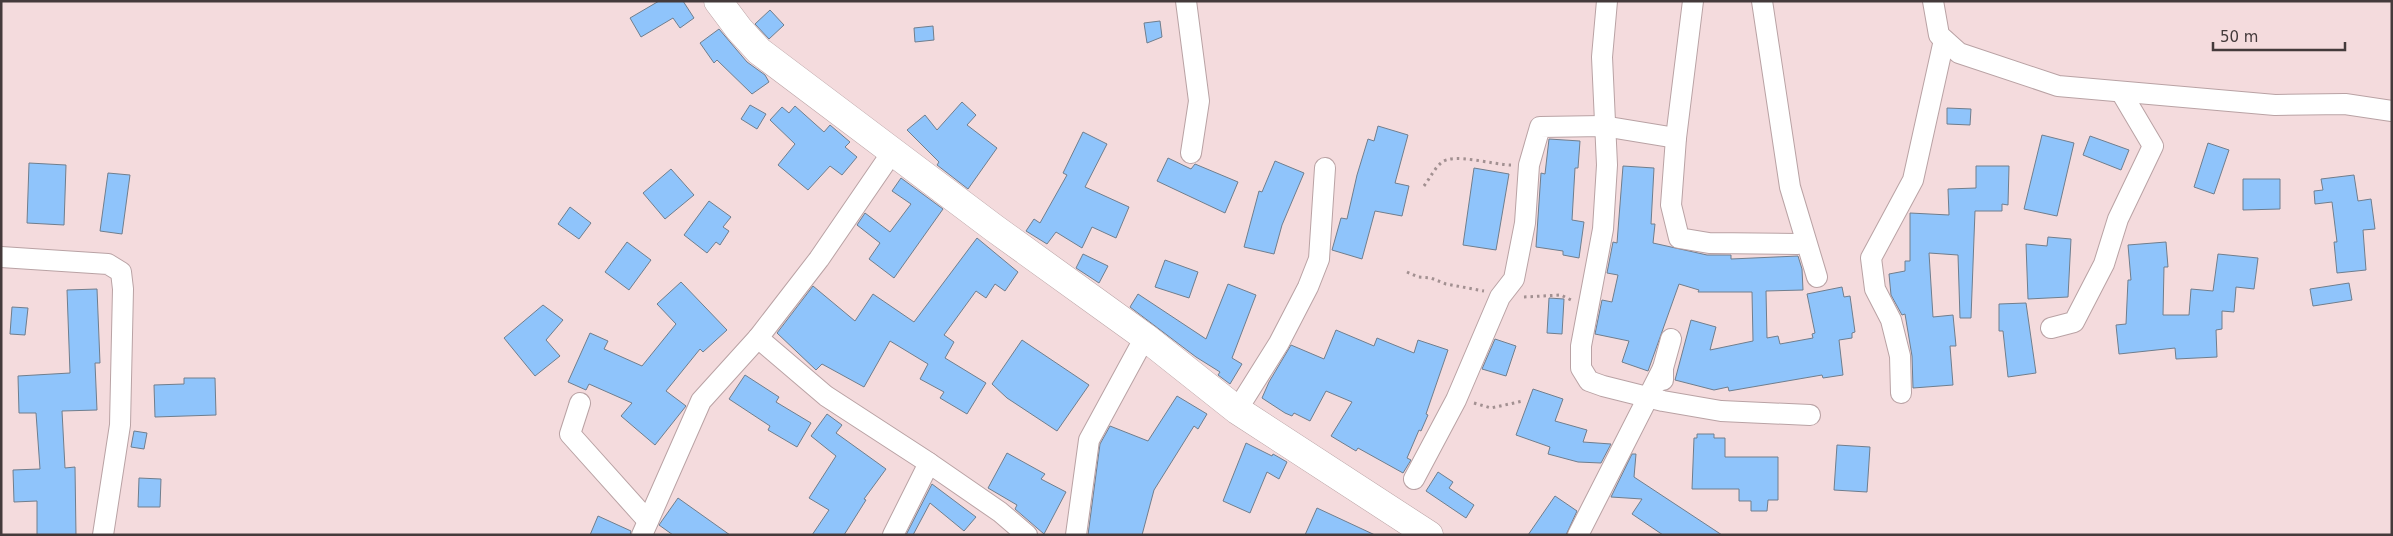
<svg xmlns="http://www.w3.org/2000/svg" width="2393" height="536" font-family="'DejaVu Sans',sans-serif">
<style>
.building{fill:#8fc4fb;stroke:#707e8d}
.lines{fill:none;stroke-linecap:round;stroke-linejoin:round}
.street-casing{stroke:#b9a2a4;stroke-width:22}
.secondary-casing{stroke:#b9a2a4;stroke-width:29}
.path{stroke:#a29091;stroke-width:3;stroke-dasharray:2.5 4;stroke-linecap:butt}
.street{stroke:#fff;stroke-width:20}
.secondary{stroke:#fff;stroke-width:28}
</style>
<rect width="100%" height="100%" fill="#f4dbdd"/>
<g class="building">
<polygon points="659,1 683,1 694,18 680,28 673,18 641,37 630,18"/>
<polygon points="770,10 784,25 769,39 755,24"/>
<polygon points="1160,21 1162,37 1147,43 1144,23"/>
<polygon points="933,26 934,40 915,42 914,28"/>
<polygon points="719,29 747,62 765,75 769,82 752,94 717,60 714,63 700,43"/>
<polygon points="962,102 976,115 967,125 997,148 968,189 937,165 939,162 907,130 925,115 937,130"/>
<polygon points="750,105 766,114 757,129 741,119"/>
<polygon points="795,106 824,132 830,125 850,142 845,147 857,157 842,175 830,166 808,190 778,165 795,144 770,120 782,107 789,113"/>
<polygon points="1947,108 1971,109 1970,125 1947,124"/>
<polygon points="1378,126 1408,135 1395,183 1409,186 1402,216 1375,211 1362,259 1332,250 1341,218 1347,219 1357,175 1368,139 1374,141"/>
<polygon points="1083,132 1107,144 1085,187 1129,207 1116,238 1092,227 1082,248 1056,232 1047,244 1026,231 1034,219 1040,223 1067,175 1063,173"/>
<polygon points="2042,135 2074,143 2057,216 2024,209"/>
<polygon points="2090,136 2129,150 2121,170 2083,155"/>
<polygon points="1549,139 1580,141 1578,168 1575,168 1572,220 1584,222 1579,258 1563,255 1563,251 1536,247 1541,173 1545,174"/>
<polygon points="2208,143 2229,150 2214,194 2194,187"/>
<polygon points="1168,158 1191,169 1195,164 1238,182 1225,213 1157,181"/>
<polygon points="1275,161 1304,173 1282,225 1274,254 1244,247 1259,191 1262,192"/>
<polygon points="29,163 66,165 64,225 27,223"/>
<polygon points="1623,166 1654,168 1651,224 1655,224 1653,243 1707,255 1731,255 1731,259 1798,256 1802,269 1803,290 1766,291 1767,338 1778,336 1780,344 1813,338 1812,334 1815,333 1807,294 1842,287 1844,297 1850,296 1855,332 1852,333 1852,338 1839,340 1843,375 1823,378 1822,375 1729,391 1728,387 1714,390 1675,380 1691,320 1716,327 1710,350 1753,341 1752,292 1698,292 1699,290 1679,284 1648,371 1622,362 1629,341 1595,334 1602,300 1612,302 1618,275 1607,273 1613,242 1617,243"/>
<polygon points="1976,166 2009,166 2008,205 2002,204 2002,211 1975,211 1971,318 1960,318 1958,255 1929,253 1933,317 1953,315 1956,346 1950,346 1953,385 1913,388 1912,356 1905,314 1902,315 1891,295 1889,274 1905,271 1905,261 1910,261 1910,213 1949,215 1948,189 1976,188"/>
<polygon points="1474,168 1509,174 1496,250 1463,245"/>
<polygon points="671,169 694,195 665,219 643,193"/>
<polygon points="108,173 130,175 122,234 100,231"/>
<polygon points="2354,175 2358,201 2371,199 2375,229 2363,230 2366,270 2337,273 2334,242 2337,242 2332,202 2315,204 2314,191 2323,190 2321,179"/>
<polygon points="901,178 943,209 894,278 869,259 880,243 857,225 865,213 890,232 911,204 892,191"/>
<polygon points="2243,179 2280,179 2280,209 2243,210"/>
<polygon points="709,201 731,217 723,227 729,231 720,245 716,242 707,253 684,235"/>
<polygon points="570,207 591,223 579,239 558,224"/>
<polygon points="2048,237 2071,239 2068,297 2028,299 2026,244 2047,246"/>
<polygon points="977,238 1018,272 1005,291 995,284 986,298 976,291 944,335 954,342 945,358 986,383 967,414 940,398 944,392 920,379 928,364 890,341 864,387 822,364 816,370 777,333 813,286 855,321 873,294 914,322"/>
<polygon points="627,242 651,260 629,290 605,272"/>
<polygon points="2166,242 2168,267 2164,267 2163,315 2189,315 2191,289 2213,291 2218,254 2258,258 2254,289 2236,287 2234,312 2222,311 2222,329 2216,330 2217,357 2176,359 2175,348 2119,354 2116,325 2126,324 2128,280 2131,280 2128,245"/>
<polygon points="1083,254 1108,266 1099,283 1076,268"/>
<polygon points="1165,260 1198,272 1189,298 1155,287"/>
<polygon points="681,282 727,330 703,352 700,349 666,391 686,406 655,445 621,416 632,403 589,384 586,390 568,382 590,333 608,341 604,349 642,366 676,324 657,304"/>
<polygon points="2349,283 2352,300 2313,306 2310,289"/>
<polygon points="1228,284 1256,295 1232,358 1242,364 1230,384 1218,375 1220,372 1196,357 1130,307 1138,294 1206,339"/>
<polygon points="97,289 100,363 95,363 97,410 62,411 65,468 75,467 76,535 37,535 37,501 14,502 13,470 40,469 36,413 19,413 18,376 70,373 67,290"/>
<polygon points="1549,298 1564,299 1562,334 1547,333"/>
<polygon points="2026,303 2036,373 2008,377 2003,331 1999,331 1999,304"/>
<polygon points="543,305 563,320 546,340 560,356 535,376 504,338"/>
<polygon points="12,307 28,308 25,335 10,334"/>
<polygon points="1336,330 1374,346 1377,338 1414,353 1418,340 1448,350 1426,414 1428,415 1421,431 1419,430 1407,458 1411,460 1403,473 1358,448 1356,451 1331,436 1352,402 1326,391 1310,421 1294,413 1292,416 1285,413 1262,398 1269,382 1291,345 1324,359"/>
<polygon points="1495,339 1516,346 1506,376 1482,369"/>
<polygon points="1022,340 1089,385 1057,431 1007,398 992,384"/>
<polygon points="745,375 779,397 776,402 811,423 797,447 768,430 770,426 729,399"/>
<polygon points="184,378 215,378 216,415 155,417 154,385 184,384"/>
<polygon points="1533,389 1563,399 1555,421 1587,430 1583,442 1611,444 1601,463 1578,462 1548,454 1550,447 1516,435"/>
<polygon points="1177,396 1207,414 1198,429 1194,426 1154,490 1142,535 1088,535 1100,444 1110,426 1148,441"/>
<polygon points="827,414 842,425 836,433 886,469 864,499 866,500 844,535 812,535 829,510 809,498 836,456 811,436"/>
<polygon points="134,431 147,433 144,449 131,447"/>
<polygon points="1697,434 1714,434 1714,438 1725,438 1725,457 1778,457 1778,500 1768,500 1767,511 1751,511 1751,501 1739,501 1739,489 1692,489 1694,438 1697,438"/>
<polygon points="1246,443 1272,456 1273,454 1287,462 1279,479 1267,472 1250,513 1223,501"/>
<polygon points="1837,445 1870,447 1867,492 1834,490"/>
<polygon points="1007,453 1045,474 1041,479 1066,492 1044,534 1015,509 1017,505 988,488"/>
<polygon points="1632,454 1636,454 1634,477 1722,535 1663,535 1632,514 1642,499 1611,497"/>
<polygon points="1438,472 1453,482 1449,488 1474,505 1466,518 1426,491"/>
<polygon points="139,478 161,479 160,507 138,507"/>
<polygon points="932,484 976,517 964,531 930,503 913,535 906,535"/>
<polygon points="1555,496 1577,511 1566,535 1528,535"/>
<polygon points="678,498 730,535 673,535 659,525"/>
<polygon points="1317,508 1375,535 1305,535"/>
<polygon points="598,516 631,531 630,535 590,535"/>
</g>
<g class="lines">
<g class="street-casing">
<g id="street">
<polyline points="1186,1 1199,101 1191,153"/>
<polyline points="1607,1 1602,57 1607,165 1603,229 1581,346 1581,368 1589,381 1603,386 1663,401 1721,411 1810,415"/>
<polyline points="1693,1 1676,138 1671,205 1679,238 1709,243 1798,244"/>
<polyline points="1762,1 1790,187 1817,277"/>
<polyline points="1933,1 1939,35 1959,53 2058,86 2275,105 2345,104 2392,111"/>
<polyline points="1,257 108,264 121,272 123,289 120,425 103,535"/>
<polyline points="2051,328 2074,322 2104,264 2118,219 2153,146 2121,92"/>
<polyline points="758,338 826,396 929,463 1000,512 1027,535"/>
<polyline points="1663,380 1663,368 1671,339"/>
<polyline points="1901,393 1900,356 1891,320 1875,289 1871,258 1913,180 1944,40"/>
<polyline points="580,403 570,434 648,521"/>
<polyline points="1237,410 1279,343 1308,287 1319,259 1325,168"/>
<polyline points="1414,479 1456,400 1500,297 1514,279 1525,223 1529,165 1540,127 1603,126 1676,138"/>
<polyline points="642,535 701,401 758,338 819,259 893,151"/>
<polyline points="893,535 929,463"/>
<polyline points="1076,535 1089,440 1145,337"/>
<polyline points="1578,535 1663,368"/>
</g>
</g>
<g class="secondary-casing">
<polyline id="secondary" points="718,1 739,29 759,51 994,228 1145,337 1237,410 1429,535"/>
</g>
<g class="path">
<path d="M1424,186C1430,178 1434,169 1441,163C1452,152 1494,165 1511,165"/>
<polyline points="1407,272 1418,277 1431,278 1446,284 1484,291"/>
<polyline points="1524,297 1561,295 1571,300"/>
<polyline points="1474,403 1491,408 1523,401"/>
</g>
<use href="#street" class="street"/>
<use href="#secondary" class="secondary"/>
</g>
<rect width="2393" height="536" fill="none" stroke="#443a3b" stroke-width="5"/>
<path d="M2213 42v8h132v-8" fill="none" stroke="#443a3b" stroke-width="2.5"/>
<text x="2220" y="42" font-size="15" fill="#443a3b" stroke="#f4dbdd" stroke-width="4" paint-order="stroke">50 m</text>
</svg>
